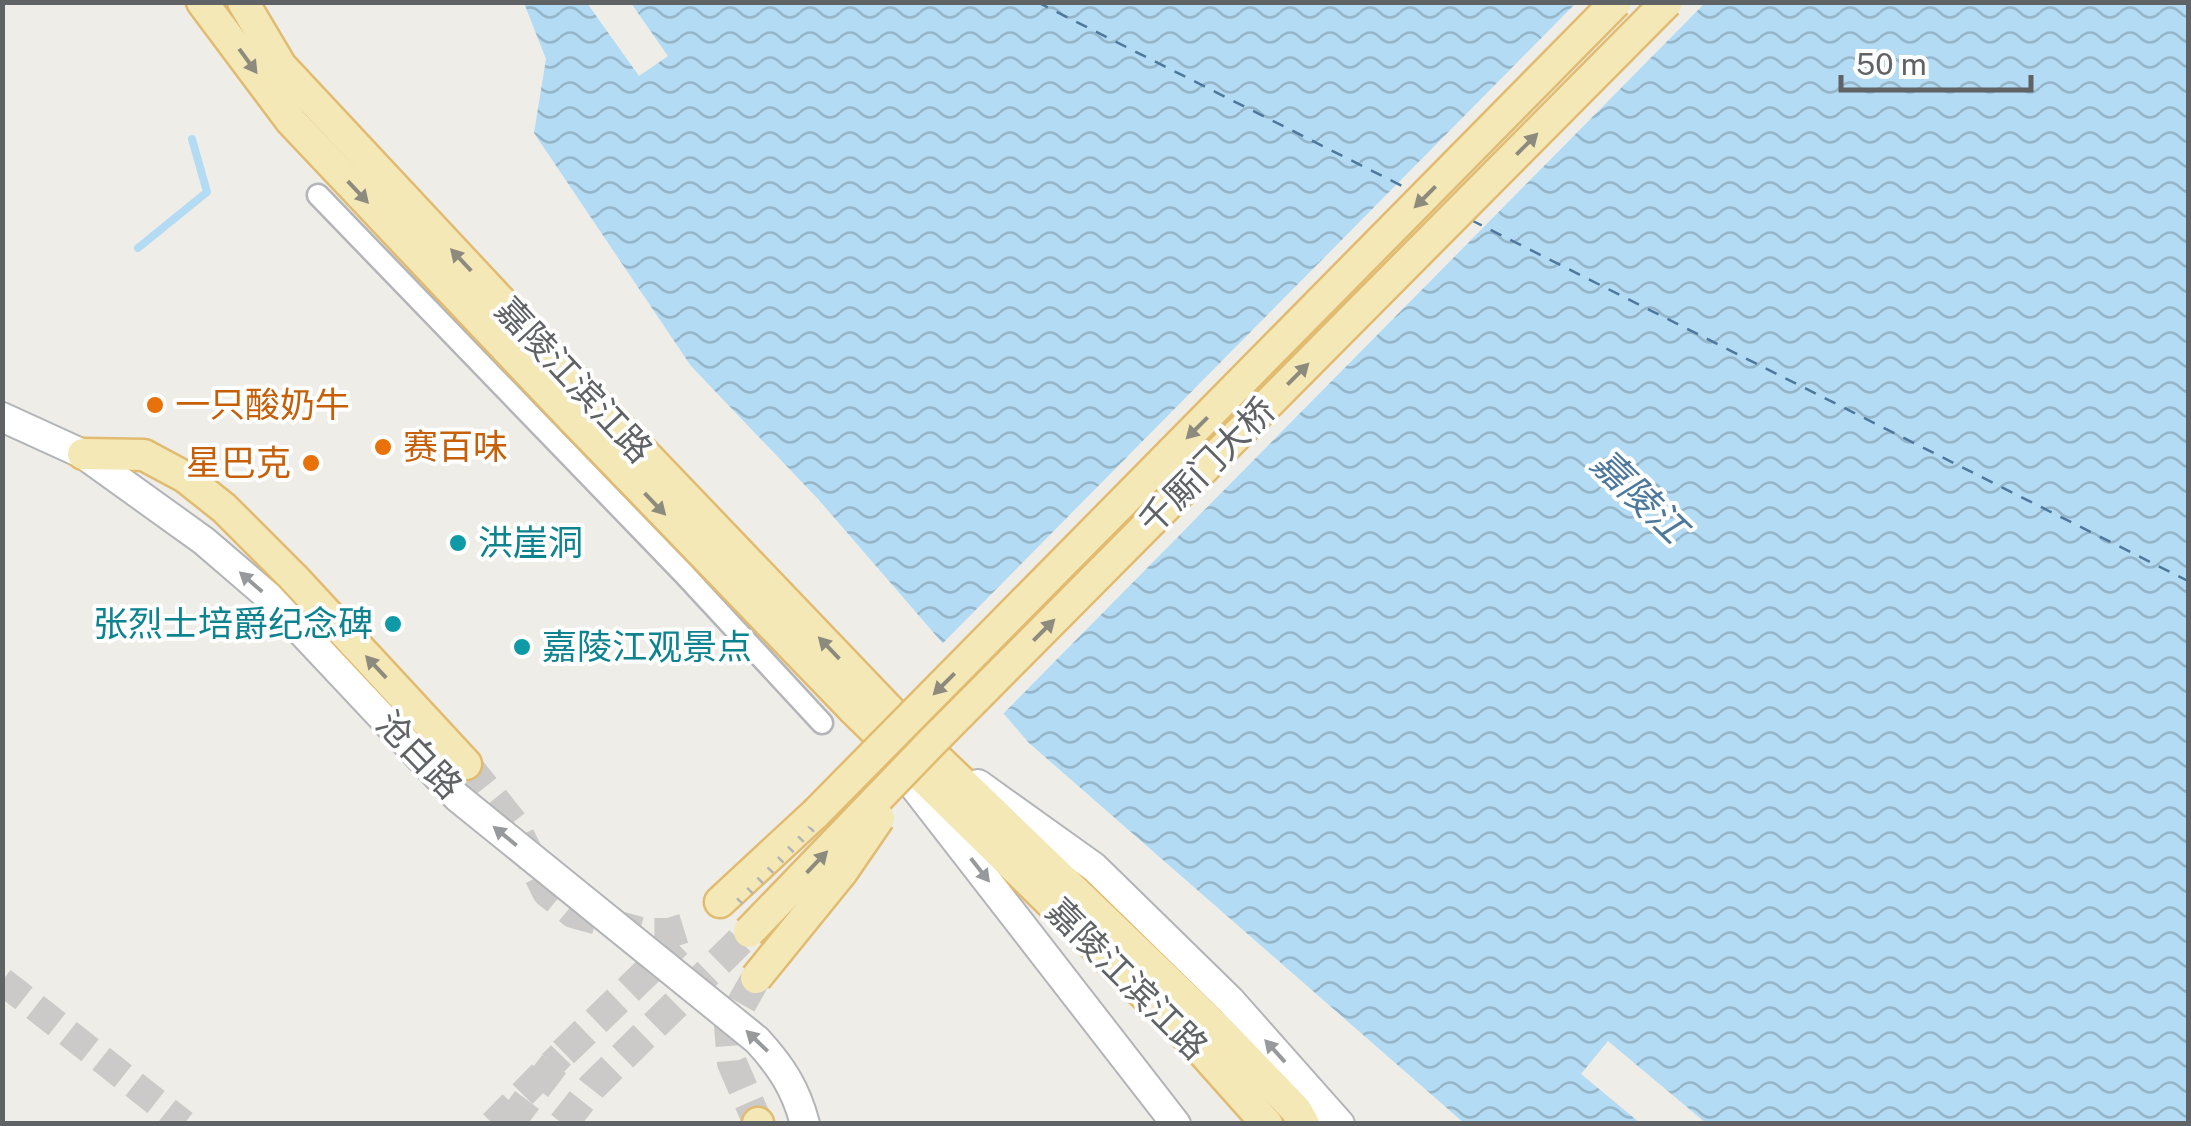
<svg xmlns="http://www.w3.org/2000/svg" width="2191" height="1126" font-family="'Public Sans','Noto Sans SC',sans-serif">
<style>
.water{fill:url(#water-waves)}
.pier{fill:#efede8}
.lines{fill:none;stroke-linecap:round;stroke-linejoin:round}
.stream{stroke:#b3dbf4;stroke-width:8}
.ferry{stroke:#4d789c;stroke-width:2.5;stroke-dasharray:12 10;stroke-linecap:butt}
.secondary-tunnel{stroke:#cbcac8;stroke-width:28;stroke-dasharray:28 14;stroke-linecap:butt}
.primary-tunnel{stroke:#cbcac8;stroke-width:30;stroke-dasharray:30 15;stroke-linecap:butt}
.street-casing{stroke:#b3b5b8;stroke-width:25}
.secondary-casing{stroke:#b2b5b8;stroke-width:32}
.primary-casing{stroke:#e0bb70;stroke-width:35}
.street{stroke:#fff;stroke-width:20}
.secondary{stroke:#fff;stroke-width:28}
.primary{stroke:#f5e8b7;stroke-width:30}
.rail{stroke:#b3b4b4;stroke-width:8;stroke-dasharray:2.5 12;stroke-linecap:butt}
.primary-bridge-casing{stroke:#e0bb70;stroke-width:35;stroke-linecap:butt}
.primary-bridge{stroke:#f5e8b7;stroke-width:30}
.oneway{fill:#8c8b7e}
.oneway2{fill:#979a9c}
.food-dot{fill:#e8710a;stroke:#fff;stroke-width:4}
.culture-dot{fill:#0f9aa8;stroke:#fff;stroke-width:4}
.labels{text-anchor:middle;stroke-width:8;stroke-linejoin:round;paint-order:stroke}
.street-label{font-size:35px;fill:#5f6366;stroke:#fff}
.food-label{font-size:35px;fill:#c56008;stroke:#fff;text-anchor:start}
.culture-label{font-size:35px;fill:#0d838f;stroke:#fff;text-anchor:start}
.water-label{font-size:38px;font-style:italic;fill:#4d789c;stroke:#fff}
</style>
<defs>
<pattern id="water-waves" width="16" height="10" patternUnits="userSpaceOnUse" patternTransform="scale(2.5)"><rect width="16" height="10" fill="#b3dbf4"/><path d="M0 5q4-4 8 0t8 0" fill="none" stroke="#95b5c9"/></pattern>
</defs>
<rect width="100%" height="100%" fill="#efede8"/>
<polygon class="water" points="524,3 2188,3 2188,1123 1464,1123 1029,743 818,499 691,366 534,133 546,59"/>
<g class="pier">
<polygon points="587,3 631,3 668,56 639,76"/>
<polygon points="1576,3 1705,3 1000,717 939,647"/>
<polygon points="1608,1041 1706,1123 1640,1123 1581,1074"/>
</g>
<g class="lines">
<polyline class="stream" points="138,248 207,192 192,139"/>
<g class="ferry">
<polyline points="1037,2 1410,190"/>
<polyline points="1471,220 2188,581"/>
</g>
<g class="secondary-tunnel">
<polyline points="2,981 184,1124"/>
<polyline points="493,1124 561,1055"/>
</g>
<g class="primary-tunnel">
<polyline points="466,764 514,824 547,892 573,913 644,933 669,933 695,925"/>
<polyline points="756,978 729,1026 732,1063 758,1123"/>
<polyline points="509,1124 561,1055 677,943"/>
<polyline points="563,1124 592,1087 749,932"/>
</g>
<g class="street-casing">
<polyline id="street" points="318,195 684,574 822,723"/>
</g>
<g class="secondary-casing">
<g id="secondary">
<path d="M2,417L83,454L204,541L268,596L457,797L757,1040C781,1066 796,1089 805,1124"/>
<polyline points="905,775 1176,1124"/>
<polyline points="978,784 1094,867 1231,1001 1340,1124"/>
</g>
</g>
<g class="primary-casing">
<g id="primary">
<polyline points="202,2 291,121 572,418 855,711 1202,1051 1267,1124"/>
<polyline points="243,2 281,66 592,399 921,743 1220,1031 1296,1110 1304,1124"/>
<polyline points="83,454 144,455 185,477 224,508 293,577 466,764"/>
<polyline points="720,902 816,813"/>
<polyline points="758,1123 758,1124"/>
</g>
</g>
<use href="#street" class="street"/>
<use href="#secondary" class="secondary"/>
<use href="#primary" class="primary"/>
<g class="rail">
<polyline points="739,902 1625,2"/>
<polyline points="752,914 1650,2"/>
</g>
<g class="primary-bridge-casing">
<g id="primary-bridge">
<polyline points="816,813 1616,2"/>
<polyline points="749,932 933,741 1667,2"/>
<polyline points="756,978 842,872 879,818"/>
</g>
</g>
<use href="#primary-bridge" class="primary-bridge"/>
</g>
<defs><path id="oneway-solid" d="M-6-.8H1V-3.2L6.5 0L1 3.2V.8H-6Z" transform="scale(2.5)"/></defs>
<g class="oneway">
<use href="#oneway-solid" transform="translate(248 61) rotate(54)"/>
<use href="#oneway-solid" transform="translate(1527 144) rotate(-45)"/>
<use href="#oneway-solid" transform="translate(358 192) rotate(47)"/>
<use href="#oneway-solid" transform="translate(1425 197) rotate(135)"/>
<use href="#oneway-solid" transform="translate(461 260) rotate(-133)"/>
<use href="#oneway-solid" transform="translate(1298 374) rotate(-45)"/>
<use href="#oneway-solid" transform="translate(1197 428) rotate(135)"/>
<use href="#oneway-solid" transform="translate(655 504) rotate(46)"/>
<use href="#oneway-solid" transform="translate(1044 630) rotate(-45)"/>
<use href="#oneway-solid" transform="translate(829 648) rotate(-134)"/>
<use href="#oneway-solid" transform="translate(376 667) rotate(-133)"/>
<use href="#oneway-solid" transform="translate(944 684) rotate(135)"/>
<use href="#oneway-solid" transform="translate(817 862) rotate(-46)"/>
</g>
<g class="oneway2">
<use href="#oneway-solid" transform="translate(251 582) rotate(-139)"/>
<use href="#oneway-solid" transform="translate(505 836) rotate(-141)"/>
<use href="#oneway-solid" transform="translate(980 870) rotate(52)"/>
<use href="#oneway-solid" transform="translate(757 1041) rotate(-136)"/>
<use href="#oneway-solid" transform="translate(1275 1051) rotate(-132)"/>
</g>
<g class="food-dot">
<circle cx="155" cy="405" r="10"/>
<circle cx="383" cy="447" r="10"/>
<circle cx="311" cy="463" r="10"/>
</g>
<g class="culture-dot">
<circle cx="458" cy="543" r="10"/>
<circle cx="393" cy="624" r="10"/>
<circle cx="522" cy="647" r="10"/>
</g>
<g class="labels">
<g class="street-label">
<text transform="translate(574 380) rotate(47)" y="12">嘉陵江滨江路</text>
<text transform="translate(1207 466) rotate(-45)" y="12">千厮门大桥</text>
<text transform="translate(419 755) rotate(46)" y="12">沧白路</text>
<text transform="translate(1127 979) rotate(45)" y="12">嘉陵江滨江路</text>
</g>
<g class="food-label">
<text x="175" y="417">一只酸奶牛</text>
<text x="403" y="459">赛百味</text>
<text x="291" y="475" text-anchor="end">星巴克</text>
</g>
<g class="culture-label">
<text x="478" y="555">洪崖洞</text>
<text x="373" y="636" text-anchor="end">张烈士培爵纪念碑</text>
<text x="542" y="659">嘉陵江观景点</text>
</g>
<g class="water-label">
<text transform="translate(1639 496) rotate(44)" y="13">嘉陵江</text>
</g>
</g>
<rect width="2191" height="1126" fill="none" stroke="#5f6366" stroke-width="10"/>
<path d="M1841 75v15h190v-15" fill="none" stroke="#5f6366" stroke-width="5"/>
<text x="1856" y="75" font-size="30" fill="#5f6366" stroke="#ffffff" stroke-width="8" paint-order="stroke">50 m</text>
</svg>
